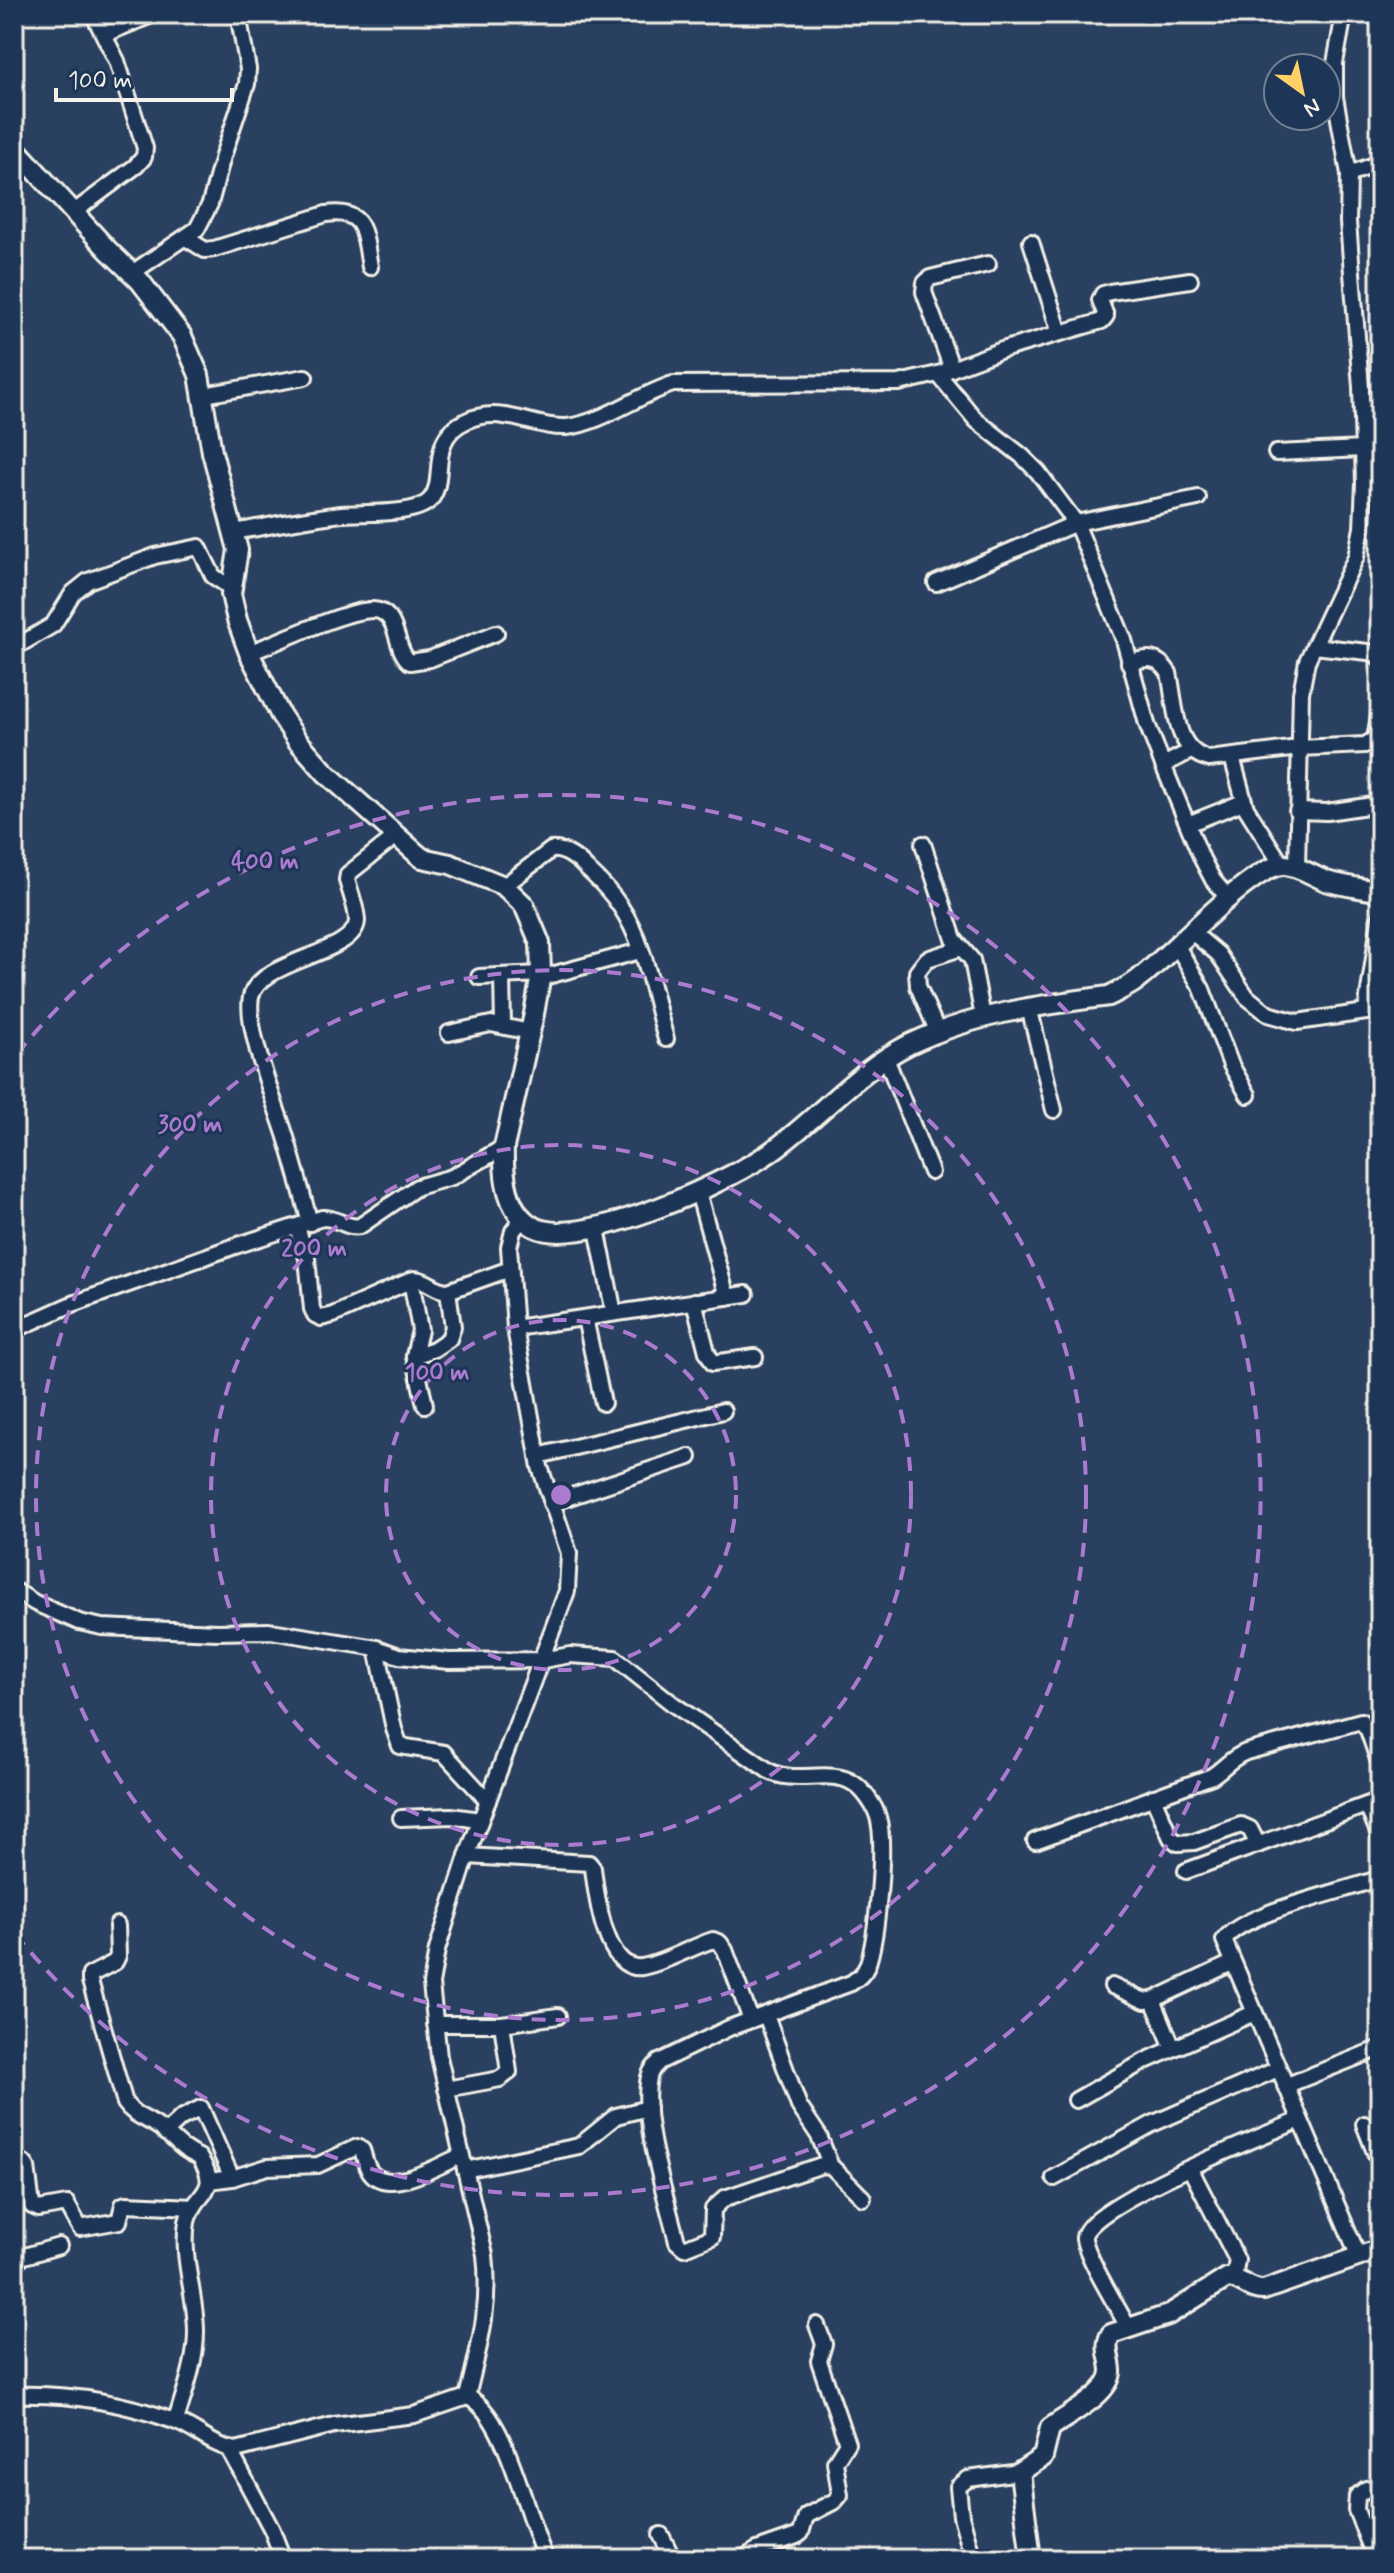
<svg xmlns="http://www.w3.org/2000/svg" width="1394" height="2573" font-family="Mynerve,sans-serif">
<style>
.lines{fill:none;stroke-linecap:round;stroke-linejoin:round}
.street-casing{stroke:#f4f1e8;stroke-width:20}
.secondary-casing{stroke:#f4f1e8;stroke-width:24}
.street{stroke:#1d3557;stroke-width:14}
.secondary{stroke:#1d3557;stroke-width:18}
.ring{fill:none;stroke:#ab7bcf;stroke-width:4;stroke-dasharray:14 10}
.centre{fill:#ab7bcf;stroke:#1d3557;stroke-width:4}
.ring-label{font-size:24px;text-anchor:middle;font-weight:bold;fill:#ab7bcf;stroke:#1d3557;stroke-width:6;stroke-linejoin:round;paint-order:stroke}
</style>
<rect width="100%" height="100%" fill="#2a4060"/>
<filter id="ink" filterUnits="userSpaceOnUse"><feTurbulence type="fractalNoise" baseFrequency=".0125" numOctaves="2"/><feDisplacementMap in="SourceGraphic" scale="16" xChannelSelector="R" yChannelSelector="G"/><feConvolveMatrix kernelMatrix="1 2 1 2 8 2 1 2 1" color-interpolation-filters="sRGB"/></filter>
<g filter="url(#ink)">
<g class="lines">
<g class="street-casing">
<g id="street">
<polyline points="105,34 154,14"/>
<polyline points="1349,174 1380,163"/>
<polyline points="74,212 136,166 144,157 145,148 117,61 93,14"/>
<path d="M186,238L205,250L214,249L326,214C367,208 364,236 370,267"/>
<polyline points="1031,242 1060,333"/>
<polyline points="132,273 197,229 210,204 223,156 247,84 248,69 238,14"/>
<polyline points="952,369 924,292 925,283 930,278 988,264"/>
<polyline points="938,374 976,420 1022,456 1038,472 1076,523 1124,640 1147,724 1163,765 1202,859 1213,880 1228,898"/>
<polyline points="204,395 305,377"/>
<polyline points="1276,453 1363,449"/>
<path d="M234,532C270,526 306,518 342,514C364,512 415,516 430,500C448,480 426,439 466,421C502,404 534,429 567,427C602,423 638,395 673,384L899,383L938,374L1002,350L1102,321L1106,316L1100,300L1103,294L1110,292L1190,280"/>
<polyline points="936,583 1076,523 1198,498"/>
<polyline points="1314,646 1368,652 1376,654 1380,659"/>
<polyline points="14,648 53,625 73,593 88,581 155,556 199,547 213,576 231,588"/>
<path d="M249,653C278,642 345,610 373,610C379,610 385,613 389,618C399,631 397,652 410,662L430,659L496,633"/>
<path d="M1129,663C1148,657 1158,656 1169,673C1176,703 1173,751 1209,759L1299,748L1365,745L1375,739L1380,710"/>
<polyline points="1232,757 1246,808 1282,865"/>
<polyline points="1163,765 1191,751"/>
<polyline points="1297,811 1327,812 1380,804"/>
<polyline points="1188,824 1243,802"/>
<polyline points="923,844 954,939 972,960 983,1017"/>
<polyline points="1297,868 1301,693 1307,661 1356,557 1362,528 1364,483 1361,387 1348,222 1349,174 1335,97 1335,63 1344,14"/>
<path d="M504,886L551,850C564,848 579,860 587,869C599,880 611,892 620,906C646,944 653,996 666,1039"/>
<polyline points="1192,932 1218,954 1247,997 1268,1014 1297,1022 1380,1010"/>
<polyline points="1177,946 1202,989 1231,1065 1248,1095"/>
<polyline points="479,977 541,974"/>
<polyline points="502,977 503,1025"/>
<polyline points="540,978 640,951"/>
<polyline points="1029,1007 1054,1110"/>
<polyline points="1366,1011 1380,918"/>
<polyline points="449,1033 491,1024 530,1032"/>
<polyline points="938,1033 918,986 917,972 927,959 961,948"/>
<polyline points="886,1058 931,1172"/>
<polyline points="698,1192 727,1297"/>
<path d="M310,1223C302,1193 294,1163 285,1134C275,1103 245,1027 251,997C259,959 355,955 357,921C357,909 350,892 347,880L348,874L396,836"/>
<path d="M297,1227L307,1258L312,1309L315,1315L321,1318L333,1315L414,1279C428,1279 435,1291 448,1291L510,1269"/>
<polyline points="597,1229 614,1313"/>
<polyline points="411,1280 420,1330 414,1356 425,1405"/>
<polyline points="694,1301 707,1352 713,1363 755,1357"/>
<polyline points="585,1318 603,1403"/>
<polyline points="515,1328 746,1294"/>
<path d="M14,1330L70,1305L235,1246L322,1218C337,1217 346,1229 360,1226L417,1187L452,1177L504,1147"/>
<polyline points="414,1356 434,1349 449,1339 453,1327 448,1291"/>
<polyline points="538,1456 723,1411"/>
<polyline points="551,1503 689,1457"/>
<path d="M14,1590L35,1603L79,1622L102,1627L217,1632L271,1631L377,1648L399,1656L449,1661L543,1660L570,1655L615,1658L673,1704L769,1771C794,1785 831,1768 853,1783C863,1789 875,1806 878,1817C886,1843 877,1940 867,1966C864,1974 858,1978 851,1983L729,2028L659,2062C654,2067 651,2070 649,2077C640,2119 667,2199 677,2242L684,2248L712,2237L713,2209L725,2198L822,2165L831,2166L863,2198"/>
<polyline points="377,1648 394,1729 400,1746 444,1753 488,1801"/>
<polyline points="1153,1797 1171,1838 1178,1843 1194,1842 1241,1825 1250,1829 1258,1845"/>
<polyline points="1367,1805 1380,1837"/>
<polyline points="401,1818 451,1816 480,1820"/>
<path d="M1035,1841L1212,1776C1226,1767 1229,1759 1246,1752L1361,1721L1368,1730L1380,1765"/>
<path d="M467,1856L589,1863L593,1868C596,1894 605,1972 642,1967C663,1964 691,1947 713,1940L720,1943L725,1950L751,2020"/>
<polyline points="1186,1871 1380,1800"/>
<path d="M117,1925L118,1956L115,1962L90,1975V1981L125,2103C133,2115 145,2118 157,2126C174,2137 179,2149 199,2157C224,2193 193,2193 187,2222C181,2260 196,2294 196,2332C196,2362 184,2393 176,2421"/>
<polyline points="1112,1986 1145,2001 1153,2000 1232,1963"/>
<polyline points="1153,2000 1173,2048"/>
<polyline points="766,2015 799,2106 819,2136 831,2166"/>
<polyline points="435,2024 502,2024 558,2016"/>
<polyline points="1285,2086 1380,2048"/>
<polyline points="446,2089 500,2079 509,2072 502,2024"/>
<polyline points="1076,2100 1145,2061 1254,2013"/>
<polyline points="1364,2124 1380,2165"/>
<polyline points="165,2133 181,2118 201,2108 232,2178"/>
<polyline points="14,2164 24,2163 27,2167 32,2206 39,2209 67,2204 80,2228 119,2221 123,2205 126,2204 194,2207"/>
<polyline points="1190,2168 1237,2260 1234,2278"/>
<polyline points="465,2170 579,2146 616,2116 648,2108"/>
<polyline points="1054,2178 1152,2124 1278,2069"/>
<path d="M209,2181L232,2178L267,2167L318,2165L357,2147L362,2150C364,2155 365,2162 368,2168C384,2199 438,2166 460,2156"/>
<path d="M1359,2257L1224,1940C1241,1913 1346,1891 1380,1878"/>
<polyline points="14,2259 59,2246"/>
<path d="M1128,2327C1118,2308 1087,2258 1084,2239C1079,2208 1270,2133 1300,2120"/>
<path d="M14,2395C70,2393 121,2402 174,2421C195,2428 213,2447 236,2450L334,2425L414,2415L467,2397C506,2411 527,2521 546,2559"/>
<path d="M467,2397C479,2347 491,2307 485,2255L439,2057L431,1984L437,1950L467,1856L567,1591L569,1553L540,1467L515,1328L509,1247L513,1231L522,1219"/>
<polyline points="229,2449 272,2530 283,2559"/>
<polyline points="661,2535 673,2559"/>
<polyline points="742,2559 757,2550 797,2536 801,2533 806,2516 835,2501 840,2495 835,2462 847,2443 819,2361 824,2344 817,2325"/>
<polyline points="973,2559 961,2516 958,2487 968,2479 1020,2472"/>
<polyline points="1375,2559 1356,2510 1357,2496 1366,2489 1380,2486"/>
</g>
</g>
<g class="secondary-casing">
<g id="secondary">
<path d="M14,147L108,250L140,281L182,336L199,375L212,452L238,550L231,594L237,620L249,653L280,714L297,740L326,773L416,853L422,858L450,864L504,886L524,905L540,943L541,974L534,1014L504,1147C503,1176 506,1212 534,1227C581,1251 736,1179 776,1148C821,1115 859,1069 910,1044C973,1014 1040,1005 1109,996C1118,991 1128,987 1136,981C1166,960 1254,862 1285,865C1299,866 1313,876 1326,881C1343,886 1362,888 1380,892"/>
<path d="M1031,2559L1020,2472L1043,2457L1050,2428C1067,2415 1109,2395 1111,2372C1111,2357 1103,2347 1111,2334L1168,2315L1227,2278C1241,2278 1249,2291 1264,2290L1380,2249"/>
</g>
</g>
<use href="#street" class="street"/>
<use href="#secondary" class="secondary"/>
</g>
</g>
<g class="ring">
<circle cx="561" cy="1495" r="175"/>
<circle cx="561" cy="1495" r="350"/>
<circle cx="561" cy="1495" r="525"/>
<path d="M17 1054A700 700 0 1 1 17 1936"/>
</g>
<circle cx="561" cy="1495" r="12" class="centre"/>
<g class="ring-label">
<text x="265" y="869">400 m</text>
<text x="190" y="1132">300 m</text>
<text x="314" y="1256">200 m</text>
<text x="437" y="1380">100 m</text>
</g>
<rect width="1394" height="2573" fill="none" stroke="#1d3557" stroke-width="48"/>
<rect x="24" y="24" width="1346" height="2525" fill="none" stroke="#f4f1e8" stroke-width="3" filter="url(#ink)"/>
<g transform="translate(1302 92) rotate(147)"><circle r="38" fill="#1d3557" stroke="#738091" stroke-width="2"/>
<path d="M0-6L14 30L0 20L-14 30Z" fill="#ffd166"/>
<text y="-12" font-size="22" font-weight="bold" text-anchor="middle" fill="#f4f1e8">N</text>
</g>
<path d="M56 88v12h176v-12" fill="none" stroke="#f4f1e8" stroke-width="4"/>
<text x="68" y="88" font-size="24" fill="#f4f1e8" stroke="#1d3557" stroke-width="6" paint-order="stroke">100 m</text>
</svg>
